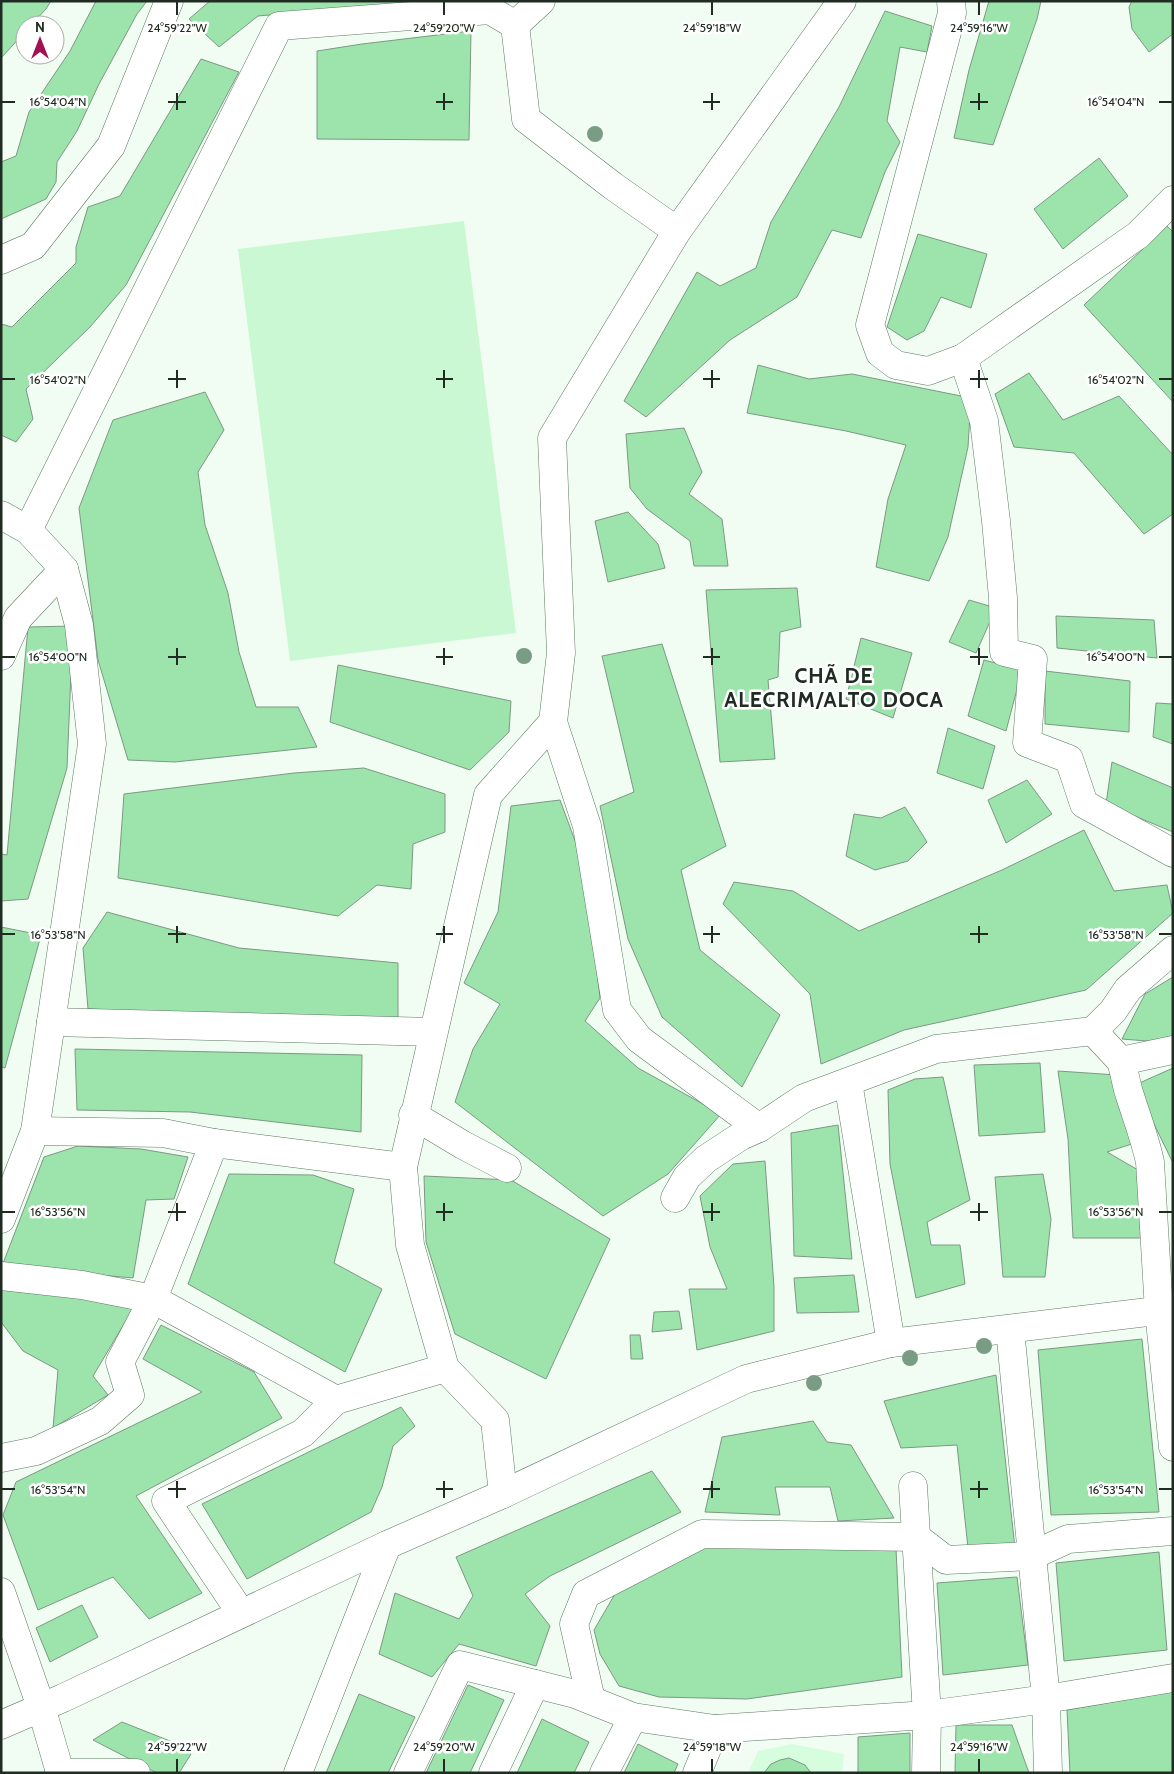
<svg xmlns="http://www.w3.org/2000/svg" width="1174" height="1774" font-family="Cabin,sans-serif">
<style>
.built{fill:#d7fddf}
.green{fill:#c9f8d2}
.building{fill:#9ce4ac;stroke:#7c9982}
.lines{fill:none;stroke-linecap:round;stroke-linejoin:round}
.minor-casing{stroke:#5d7963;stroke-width:29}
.tertiary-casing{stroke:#5d7963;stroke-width:29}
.minor{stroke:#fff;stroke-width:28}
.tertiary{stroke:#fff;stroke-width:28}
.tree{fill:#7a9c84}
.ticks{fill:none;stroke:#202c22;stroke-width:2}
.labels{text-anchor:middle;stroke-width:5;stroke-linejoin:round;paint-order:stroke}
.district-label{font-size:21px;font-weight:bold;letter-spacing:1px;fill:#202c22;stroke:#fff}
.ticks-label{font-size:12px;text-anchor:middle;fill:#202c22;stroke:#fff;stroke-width:5;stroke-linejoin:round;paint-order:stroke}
</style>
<rect width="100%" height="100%" fill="#f1fdf3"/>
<polygon class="built" points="792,1744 844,1754 842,1773 748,1773 758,1751"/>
<polygon class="green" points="464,221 516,633 290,661 238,249"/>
<g class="building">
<polygon points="1,1 51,1 46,9 31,25 25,25 25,32 1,58"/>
<polygon points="96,1 147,1 137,14 99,84 77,131 57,162 56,182 46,199 1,219 1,162 16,156 29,112 70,51"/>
<polygon points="210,1 425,1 258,16 219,47 189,19"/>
<polygon points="989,1 1041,1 1037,19 993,145 954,138 969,70"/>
<polygon points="1132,1 1173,1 1173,34 1149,52 1132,29 1129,7"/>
<polygon points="885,11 932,26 927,52 900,47 887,121 900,142 885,172 861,238 832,230 797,297 730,340 646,417 624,401 697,272 720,286 756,268 771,222 839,107"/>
<polygon points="471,31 469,140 317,139 317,51 362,44"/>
<polygon points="201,59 239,72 126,285 90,327 26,389 33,419 16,442 1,435 1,324 12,327 76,263 76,247 88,207 120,196"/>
<polygon points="1099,158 1128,196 1063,249 1034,209"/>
<polygon points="1167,226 1173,232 1173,402 1084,305"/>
<polygon points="918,234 987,254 971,308 941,297 924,331 907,340 887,327"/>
<polygon points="758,365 809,379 852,374 971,398 968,447 948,537 929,581 876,567 888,499 906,445 846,431 747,413"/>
<polygon points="1029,373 1063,420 1119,396 1173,455 1173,514 1144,534 1074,453 1014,447 995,394"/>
<polygon points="205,392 224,430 198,472 205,525 228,593 239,652 256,707 298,707 317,747 175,762 128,760 98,660 79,508 113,420"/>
<polygon points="684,428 702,472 689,494 722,519 728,566 694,566 690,541 647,509 630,488 626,434"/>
<polygon points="628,512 658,544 665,568 608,582 595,521"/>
<polygon points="797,588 801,627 780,632 778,677 768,680 775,759 720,762 706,590"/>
<polygon points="969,600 996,608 976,653 949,642"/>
<polygon points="1056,616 1154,620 1157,658 1057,648"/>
<polygon points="73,626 67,768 28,899 1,901 1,854 7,855 28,627"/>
<polygon points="861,638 912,653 893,718 846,699"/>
<polygon points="662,644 726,846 681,870 700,950 780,1015 742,1087 662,1017 628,939 600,806 634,792 602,656"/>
<polygon points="984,660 1022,670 1006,731 968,716"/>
<polygon points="338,665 511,701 509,732 470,770 330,722"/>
<polygon points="1045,671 1130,681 1129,732 1045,724"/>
<polygon points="1156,703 1173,704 1173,744 1153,737"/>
<polygon points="948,728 995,746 983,789 937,773"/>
<polygon points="1112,762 1173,788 1173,832 1106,804"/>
<polygon points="364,768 445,794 445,832 413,844 411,889 377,885 338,916 118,878 124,794 294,773"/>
<polygon points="1027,780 1052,814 1006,843 988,800"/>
<polygon points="560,800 585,868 600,998 585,1021 638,1068 721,1114 668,1174 603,1216 455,1102 473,1049 500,1004 464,983 498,912 511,806"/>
<polygon points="905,807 927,842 908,861 875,870 846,856 854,814 881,818"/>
<polygon points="1084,830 1114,891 1167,885 1173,913 1086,990 904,1030 821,1064 810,994 723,904 734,882 793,891 859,931 1002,870"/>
<polygon points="107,912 239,948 398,963 398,1023 88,1009 83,948"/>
<polygon points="1,927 41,935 5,1068 1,1067"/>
<polygon points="1173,977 1173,1038 1171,1043 1122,1039 1145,994"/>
<polygon points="75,1049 362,1055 361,1132 190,1112 77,1110"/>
<polygon points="1040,1063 1045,1132 979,1136 974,1065"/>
<polygon points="1173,1068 1173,1163 1135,1085"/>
<polygon points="1058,1071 1117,1075 1138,1142 1107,1152 1138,1170 1147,1238 1073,1238 1068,1139"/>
<polygon points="943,1077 970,1200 927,1222 931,1245 960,1245 965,1284 916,1298 890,1164 888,1090 915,1079"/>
<polygon points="838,1125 852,1259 794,1256 791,1133"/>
<polygon points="78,1146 141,1149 188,1157 174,1199 146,1200 133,1278 2,1266 44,1157"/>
<polygon points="765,1161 774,1287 774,1331 697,1350 689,1289 727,1289 710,1247 700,1196 733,1164"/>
<polygon points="229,1174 313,1175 354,1189 334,1263 382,1289 345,1372 188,1284"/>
<polygon points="1043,1174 1051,1219 1045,1277 1003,1277 995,1177"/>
<polygon points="424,1176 511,1180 610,1239 546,1379 455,1334 426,1242"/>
<polygon points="854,1275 859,1312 797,1313 794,1278"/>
<polygon points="1,1290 81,1295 133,1309 93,1376 108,1395 53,1428 58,1370 23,1351 1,1322"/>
<polygon points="679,1311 682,1329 652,1332 654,1312"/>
<polygon points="161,1325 254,1372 282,1418 136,1496 202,1593 149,1619 113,1577 38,1610 3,1515 16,1482 202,1392 143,1359"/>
<polygon points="630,1335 640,1335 643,1359 631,1359"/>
<polygon points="1142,1339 1159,1512 1051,1515 1038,1350"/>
<polygon points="996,1375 1015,1548 968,1548 957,1445 901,1448 884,1401"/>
<polygon points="401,1407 415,1426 393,1446 382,1487 371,1512 247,1579 202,1504"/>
<polygon points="813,1421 827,1442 851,1445 894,1518 838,1521 830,1487 775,1487 780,1515 705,1512 722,1437"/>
<polygon points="652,1471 681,1512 550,1576 525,1594 550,1626 536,1666 459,1644 432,1677 379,1654 395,1593 459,1619 473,1596 456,1557"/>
<polygon points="720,1541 896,1549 902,1677 747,1699 659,1697 619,1686 600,1654 594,1630 619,1587"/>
<polygon points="1159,1552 1167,1650 1064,1661 1056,1563"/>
<polygon points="1017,1577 1028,1665 943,1675 937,1583"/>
<polygon points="82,1605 98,1637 50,1662 36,1628"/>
<polygon points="468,1685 504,1700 470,1773 426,1773"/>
<polygon points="1173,1691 1173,1773 1070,1773 1067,1710"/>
<polygon points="359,1694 415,1717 388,1773 326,1773"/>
<polygon points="542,1719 589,1742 574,1773 517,1773"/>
<polygon points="122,1722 170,1741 191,1754 181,1770 179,1773 157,1773 93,1740"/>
<polygon points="956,1725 1012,1725 1029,1773 955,1773"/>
<polygon points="910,1733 910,1773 858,1773 858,1737"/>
<polygon points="638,1744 678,1764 674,1773 624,1773"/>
<polygon points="789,1758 805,1765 811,1773 764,1773 771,1764 780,1760"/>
</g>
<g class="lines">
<g class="minor-casing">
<g id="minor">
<polyline points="951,1 952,13 870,325 880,353 896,365 928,371 963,358 1138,235 1173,200"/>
<polyline points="515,25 541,1"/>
<polyline points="1,260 33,246 111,146 169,1"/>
<polyline points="963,358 984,421 996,521 1003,598 1004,652 1033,659 1027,743 1069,759 1084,804 1173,853"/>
<polyline points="1,515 28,530 64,569 79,625 92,744 35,1131 1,1219"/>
<polyline points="28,530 279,26 490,10 515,25 526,119 613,186 677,231"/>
<polyline points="1,656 18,618 64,569"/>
<polyline points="553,722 587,826 617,1010 639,1039 759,1128"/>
<polyline points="51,1022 433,1032"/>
<polyline points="1093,1031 1121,1061 1173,1050"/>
<path d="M1121,1061C1125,1073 1126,1085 1130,1096C1137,1118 1145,1139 1150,1162L1159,1311L1173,1447"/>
<polyline points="848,1082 891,1343"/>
<polyline points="413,1115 463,1145 507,1168"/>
<polyline points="35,1131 163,1133 214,1143 403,1167"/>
<polyline points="214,1143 153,1299 336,1400 445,1368"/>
<polyline points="675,1198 687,1177 706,1159 741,1136 759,1128 804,1098 936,1049 1093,1031 1113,1011 1128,989 1173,950"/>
<polyline points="1,1276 82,1285 153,1299 120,1362 130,1395 100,1421 36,1451 1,1458"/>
<polyline points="1010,1329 1046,1699 1048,1773"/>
<polyline points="913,1486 927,1715 926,1773"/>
<polyline points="503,1494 495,1420 445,1368 410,1245 403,1167 488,795 553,722 561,653 552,438 677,231 842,1"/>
<polyline points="1,1592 41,1707 60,1772"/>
<polyline points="241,1613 166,1501 303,1433 336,1400"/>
<polyline points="591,1700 574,1624 586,1594 702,1534 916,1537 946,1560 1031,1556 1068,1539 1173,1531"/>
<polyline points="59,1773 136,1773"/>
<polyline points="298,1773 387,1545"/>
<polyline points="408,1773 460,1665 575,1694 633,1717 715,1729 927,1715 1046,1699 1173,1678"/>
<polyline points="493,1773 535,1684"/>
<polyline points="604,1773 633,1717"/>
<polyline points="697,1773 715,1729"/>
</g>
</g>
<g class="tertiary-casing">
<polyline id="tertiary" points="1,1725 63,1698 387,1545 503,1494 746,1379 891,1343 1173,1309"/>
</g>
<use href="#minor" class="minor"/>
<use href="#tertiary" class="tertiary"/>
</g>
<g class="tree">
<circle cx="595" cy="134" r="8"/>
<circle cx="524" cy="656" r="8"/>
<circle cx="984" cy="1346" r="8"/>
<circle cx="910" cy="1358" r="8"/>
<circle cx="814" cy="1383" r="8"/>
</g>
<path class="ticks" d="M177,2V15M444,2V15M712,2V15M979,2V15M177,93V110M444,93V110M712,93V110M979,93V110M2,102H15M168,102H186M436,102H453M703,102H720M970,102H988M1159,102H1172M177,370V388M444,370V388M712,370V388M979,370V388M2,379H15M168,379H186M436,379H453M703,379H720M970,379H988M1159,379H1172M177,648V665M444,648V665M712,648V665M979,648V665M2,657H15M168,657H186M436,657H453M703,657H720M970,657H988M1159,657H1172M177,926V943M444,926V943M712,926V943M979,926V943M2,934H15M168,934H186M436,934H453M703,934H720M970,934H988M1159,934H1172M177,1203V1221M444,1203V1221M712,1203V1221M979,1203V1221M2,1212H15M168,1212H186M436,1212H453M703,1212H720M970,1212H988M1159,1212H1172M177,1481V1498M444,1481V1498M712,1481V1498M979,1481V1498M2,1489H15M168,1489H186M436,1489H453M703,1489H720M970,1489H988M1159,1489H1172M177,1759V1772M444,1759V1772M712,1759V1772M979,1759V1772"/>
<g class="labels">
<g class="district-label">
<text x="834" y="683">CHÃ DE<tspan x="834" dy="24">ALECRIM/ALTO DOCA</tspan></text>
</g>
</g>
<g class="ticks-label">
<text x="177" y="32">24°59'22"W</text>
<text x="444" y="32">24°59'20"W</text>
<text x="712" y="32">24°59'18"W</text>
<text x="979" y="32">24°59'16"W</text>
<text x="58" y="106">16°54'04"N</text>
<text x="1116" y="106">16°54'04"N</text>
<text x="58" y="384">16°54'02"N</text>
<text x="1116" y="384">16°54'02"N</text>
<text x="58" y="661">16°54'00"N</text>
<text x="1116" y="661">16°54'00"N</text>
<text x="58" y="939">16°53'58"N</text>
<text x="1116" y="939">16°53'58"N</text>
<text x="58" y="1216">16°53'56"N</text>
<text x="1116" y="1216">16°53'56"N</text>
<text x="58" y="1494">16°53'54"N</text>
<text x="1116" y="1494">16°53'54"N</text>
<text x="177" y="1751">24°59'22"W</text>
<text x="444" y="1751">24°59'20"W</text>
<text x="712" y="1751">24°59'18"W</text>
<text x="979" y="1751">24°59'16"W</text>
</g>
<rect width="1174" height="1774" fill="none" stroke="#202c22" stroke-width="5"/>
<g transform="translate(40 40)"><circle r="24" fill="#ffffff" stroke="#a6aba7"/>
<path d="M0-4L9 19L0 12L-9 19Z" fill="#a31155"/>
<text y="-8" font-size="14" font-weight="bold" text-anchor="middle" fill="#202c22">N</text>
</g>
</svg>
